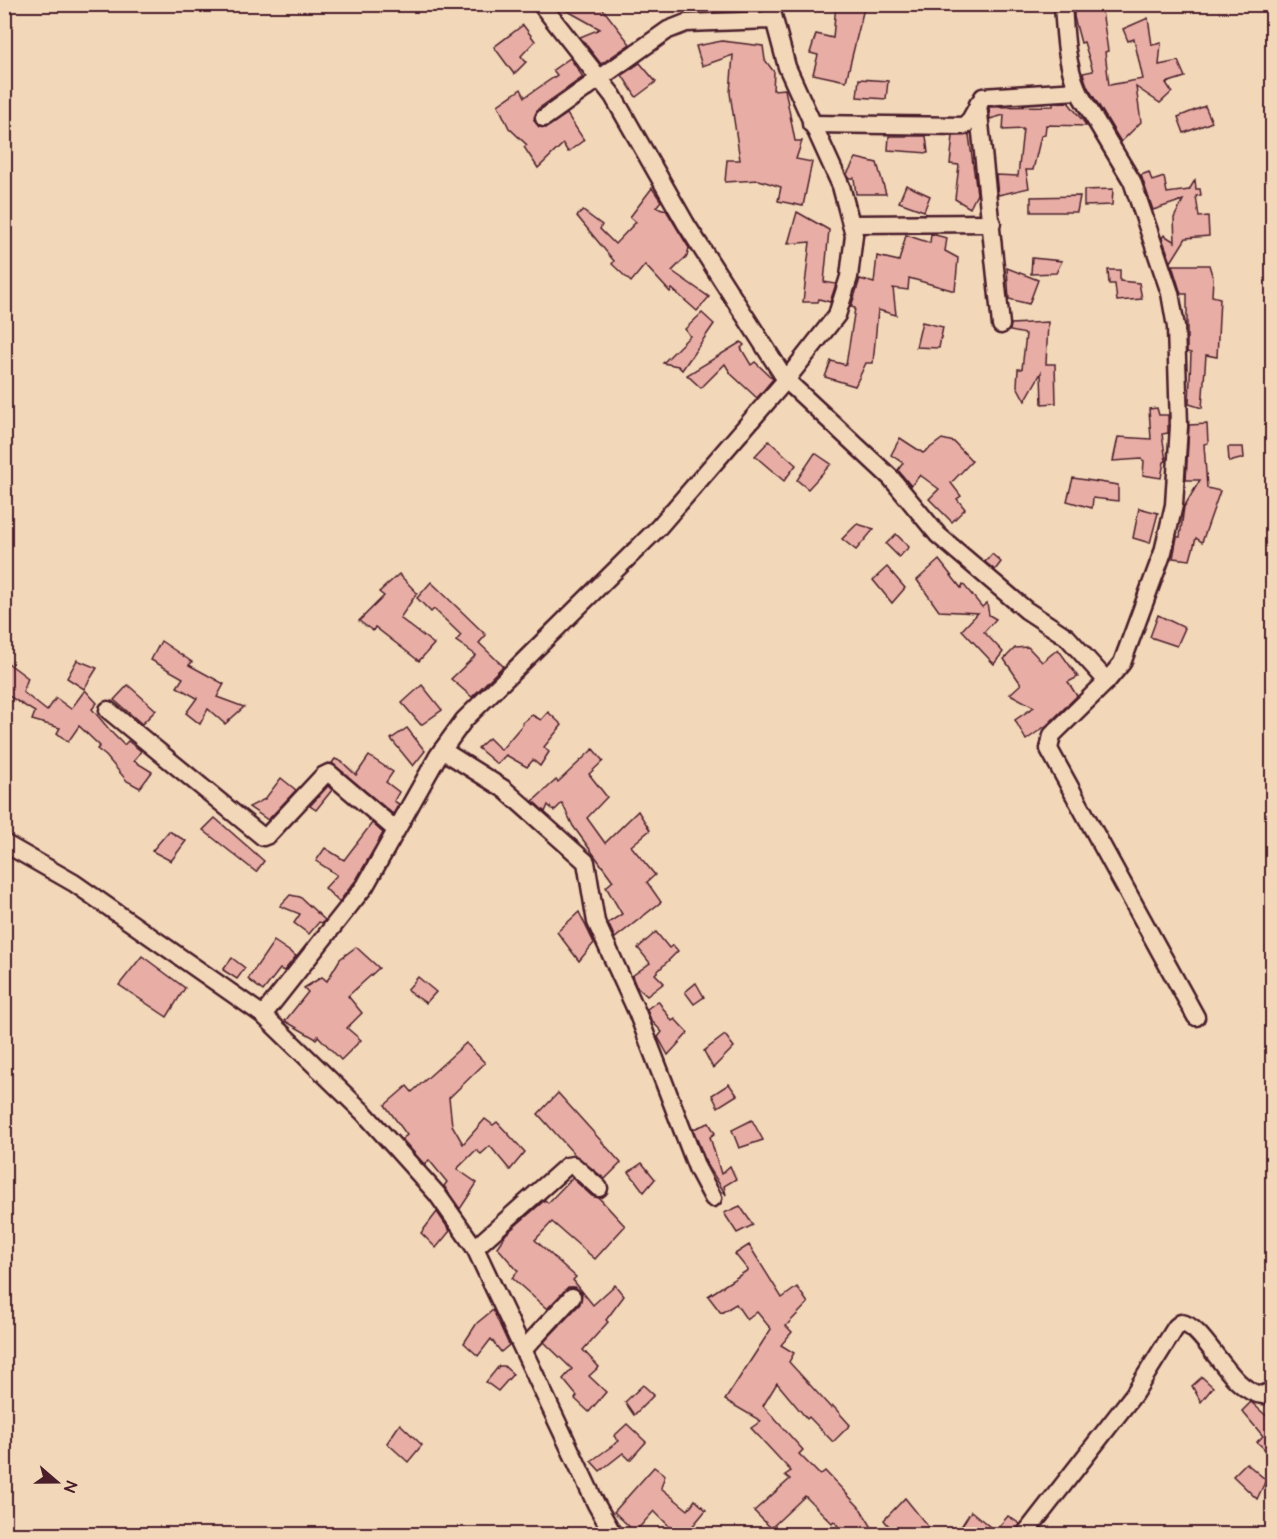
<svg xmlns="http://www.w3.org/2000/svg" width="1277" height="1539" font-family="'Architects Daughter',sans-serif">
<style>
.building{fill:#e8aea5;stroke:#4a1f2b;stroke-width:1.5}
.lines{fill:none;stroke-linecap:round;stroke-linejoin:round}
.minor-casing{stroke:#4a1f2b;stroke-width:21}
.minor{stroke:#f2d7b9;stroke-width:16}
</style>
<rect width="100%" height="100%" fill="#f2d7b9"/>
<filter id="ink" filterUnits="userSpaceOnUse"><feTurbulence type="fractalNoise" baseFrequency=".0167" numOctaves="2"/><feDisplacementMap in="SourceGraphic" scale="12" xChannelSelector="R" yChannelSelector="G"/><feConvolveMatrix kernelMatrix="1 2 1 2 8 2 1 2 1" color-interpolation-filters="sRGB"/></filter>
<g filter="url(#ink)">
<g class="building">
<polygon points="555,4 599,4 630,44 601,64 580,37 600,29"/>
<polygon points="836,4 865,4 846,81 813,74 818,55 810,53 816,34 833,38"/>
<polygon points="1082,4 1101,4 1108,51 1105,52 1109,85 1143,79 1134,39 1128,41 1123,29 1148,18 1152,45 1161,43 1159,65 1178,61 1185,77 1166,83 1172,92 1160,103 1136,87 1141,122 1121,142 1087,86 1083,73 1093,71 1084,42 1081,43 1074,17 1074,7"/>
<polygon points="523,25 535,41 521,56 526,62 514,74 494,47"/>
<polygon points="722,41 763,46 765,60 774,72 773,90 785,89 795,141 802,141 796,159 812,162 803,206 778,201 781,187 759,180 725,182 727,160 740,160 730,93 733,55 702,66 696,46"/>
<polygon points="570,58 583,77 538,109 534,120 539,127 546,128 567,114 584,140 568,152 563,144 538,168 524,147 527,145 509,128 498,105 521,89 525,97 557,75 553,70"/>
<polygon points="640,63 656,82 636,97 622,75"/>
<polygon points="859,79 888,81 886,99 857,97"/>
<polygon points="1068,102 1087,126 1046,125 1045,135 1041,136 1033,170 1026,170 1029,188 998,195 996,175 1018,176 1023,129 1003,130 1004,115 990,119 989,107 1053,106 1053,103"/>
<polygon points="1205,106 1212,122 1184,133 1178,117"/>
<polygon points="969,135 977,194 970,208 955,199 959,165 950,164 953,136"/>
<polygon points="889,136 926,136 928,153 888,150"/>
<polygon points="856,158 877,163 886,194 856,194 854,178 849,178 847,174"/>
<polygon points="1149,172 1152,181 1164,177 1167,193 1189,190 1195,180 1196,189 1200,189 1201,195 1196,196 1199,217 1208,216 1209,236 1186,238 1171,262 1162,238 1164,235 1175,242 1174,218 1183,200 1153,210 1141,175"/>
<polygon points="906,185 930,196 924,211 899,202"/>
<polygon points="652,188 661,201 656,207 666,210 689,248 687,256 672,271 709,297 697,311 672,289 670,292 645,265 631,282 612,264 614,261 577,216 583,211 602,225 600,229 615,244 636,222 630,217"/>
<polygon points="1113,189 1112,205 1084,206 1084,190"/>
<polygon points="1080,196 1077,212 1031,212 1031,197"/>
<polygon points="797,212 829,230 824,282 836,284 830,302 819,299 818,302 803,302 810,242 788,244"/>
<polygon points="931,234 947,238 945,251 958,258 955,291 909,278 908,290 893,288 896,315 878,310 873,363 866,363 855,386 825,377 831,361 846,365 855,308 851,307 860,279 874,283 877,256 899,261 906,235 930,243"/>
<polygon points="1032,258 1062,261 1056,273 1031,274"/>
<polygon points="1172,265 1209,265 1213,278 1212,296 1220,298 1217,357 1206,355 1202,408 1189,404 1191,353 1187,352 1187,294 1181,294"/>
<polygon points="1007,268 1038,280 1029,304 1009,299"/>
<polygon points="1108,270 1120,270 1120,281 1139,283 1142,299 1117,301 1115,284 1109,284"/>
<polygon points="702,313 714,324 682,370 678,366 663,363 690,336 685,329"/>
<polygon points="922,322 943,327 939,348 916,347"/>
<polygon points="1048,322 1046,364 1055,364 1056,403 1042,404 1041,373 1025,401 1017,386 1018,369 1022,369 1026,334 1010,331 1011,324"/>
<polygon points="741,342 744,345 741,348 751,365 755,362 773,379 757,398 731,374 725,364 701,388 687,375"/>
<polygon points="1157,408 1159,415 1168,415 1168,433 1162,434 1166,461 1164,462 1161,478 1143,475 1144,461 1141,459 1113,461 1118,437 1151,439 1149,409"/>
<polygon points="1207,424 1208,443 1204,444 1207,488 1220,491 1202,542 1196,538 1190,560 1173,558 1177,537 1180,537 1184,507 1200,480 1186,480 1189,425"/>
<polygon points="900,438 923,453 942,439 954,442 972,461 951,483 961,496 957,499 965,509 952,522 929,499 939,489 920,475 911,486 898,470 903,463 891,455"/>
<polygon points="769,441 796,465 784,481 755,456"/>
<polygon points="1228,447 1243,447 1244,458 1229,462"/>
<polygon points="815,453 831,464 808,489 797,480"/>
<polygon points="1073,478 1118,485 1118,501 1093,498 1092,508 1067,501"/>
<polygon points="1139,508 1158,513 1150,543 1133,538"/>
<polygon points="857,524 874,529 856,550 842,539"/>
<polygon points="896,534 909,547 899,557 886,544"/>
<polygon points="992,554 1001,562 995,570 985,562"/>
<polygon points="939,560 961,588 963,584 982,607 987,603 989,615 996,619 984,632 1003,652 994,664 962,630 978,613 939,611 917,580"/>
<polygon points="887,567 905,588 892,603 873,580"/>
<polygon points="399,574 417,593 400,618 434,644 419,661 375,627 373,631 359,621 384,596 379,592"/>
<polygon points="431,582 486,635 479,643 503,666 472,697 451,679 476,655 456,641 461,635 434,609 431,612 417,598"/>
<polygon points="1158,615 1185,628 1177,646 1150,637"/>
<polygon points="161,641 192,662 189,665 224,684 217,697 244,707 225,724 208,709 200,724 186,713 197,698 177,687 183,678 151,660"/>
<polygon points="1028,647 1042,662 1058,649 1078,677 1068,682 1077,696 1047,725 1026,740 1015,720 1034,707 1010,694 1021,684 1004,659 1015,648"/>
<polygon points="4,660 28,678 23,692 47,711 56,698 71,709 85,690 97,703 92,709 113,734 124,745 128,741 141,751 134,761 152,772 140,788 127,781 106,756 97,749 100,746 79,726 68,742 57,733 60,728 32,720 35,712 4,693"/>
<polygon points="77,660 97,668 84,689 67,678"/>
<polygon points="128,685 156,710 142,724 114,700"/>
<polygon points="422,685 442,710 421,725 402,703"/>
<polygon points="548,712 562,725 544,747 549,752 540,766 533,760 527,767 506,755 497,764 478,748 489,738 501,750 523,724 522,723 532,715 541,720"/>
<polygon points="407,728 425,751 413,766 391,739"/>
<polygon points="593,749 603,761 589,774 607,797 587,818 605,843 638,811 650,830 631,846 655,875 647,882 661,902 615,938 608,923 622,914 606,887 613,881 573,826 562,803 554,811 548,805 545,812 533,801 556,780 558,782"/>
<polygon points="369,756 393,772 386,782 399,792 394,801 399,804 393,814 332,763 335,759 342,762 356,775"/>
<polygon points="281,778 296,790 268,820 249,807 265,799"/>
<polygon points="328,786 332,790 316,810 310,806"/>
<polygon points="215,818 264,861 256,872 203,830"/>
<polygon points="372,823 383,833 356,880 339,902 325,888 337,875 316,861 325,848 344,860"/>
<polygon points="169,831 186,841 171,861 152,851"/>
<polygon points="290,895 300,897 325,920 322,923 319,922 309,934 294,923 300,914 280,906"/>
<polygon points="579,912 594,943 579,961 557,932"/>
<polygon points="656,932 669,948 673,945 678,951 655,974 664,983 647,996 636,986 632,976 650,963 638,948"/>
<polygon points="274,941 296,956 284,971 280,969 263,991 248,979"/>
<polygon points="356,947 379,968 348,996 362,1013 347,1028 361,1040 341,1060 318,1036 316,1039 285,1021 308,992 304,988 322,977 327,981 340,959"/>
<polygon points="142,956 185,988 167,1017 119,985"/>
<polygon points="232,958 245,968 237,979 223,970"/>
<polygon points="418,977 436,992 426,1003 407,990"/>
<polygon points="696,983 704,997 694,1004 685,992"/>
<polygon points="658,1001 672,1021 675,1019 688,1033 668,1055 658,1037 662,1032 651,1020 647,1009"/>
<polygon points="725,1035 734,1047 713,1068 704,1051"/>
<polygon points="466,1043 485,1063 449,1098 452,1125 463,1144 485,1119 493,1125 497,1122 525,1152 510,1170 490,1146 481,1154 476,1150 457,1169 477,1183 460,1209 444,1186 447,1182 429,1160 425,1165 402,1139 407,1135 385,1105 407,1086 412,1092"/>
<polygon points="729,1084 737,1095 718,1107 712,1095"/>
<polygon points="558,1093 621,1163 605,1179 575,1155 538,1114"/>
<polygon points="752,1120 763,1140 739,1148 732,1130"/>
<polygon points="709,1123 715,1133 710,1137 721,1174 730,1166 736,1179 724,1186 726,1195 707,1164 693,1129"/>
<polygon points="642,1163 655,1179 644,1192 629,1172"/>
<polygon points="572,1178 592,1196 599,1198 625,1226 595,1259 552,1222 535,1240 576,1277 573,1280 593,1305 615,1285 624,1296 606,1320 608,1322 583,1350 599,1367 589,1376 606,1392 589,1412 575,1399 577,1396 563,1379 572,1369 544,1342 580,1304 582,1293 575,1287 568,1287 547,1309 512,1278 518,1271 497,1247 506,1234 545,1200 548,1203"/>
<polygon points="740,1206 753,1225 737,1233 724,1213"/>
<polygon points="437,1212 450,1231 436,1248 421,1233"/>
<polygon points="749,1245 782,1298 797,1287 808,1303 786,1326 792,1332 781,1345 794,1353 789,1362 831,1408 833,1406 850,1425 833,1442 809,1417 807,1419 777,1383 763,1406 803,1450 799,1454 820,1475 825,1471 860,1508 873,1529 867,1534 844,1534 834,1521 832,1523 805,1496 771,1528 754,1511 790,1479 785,1475 791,1471 751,1428 761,1421 725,1400 771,1329 757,1312 747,1320 736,1304 721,1313 708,1296 748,1270 735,1254"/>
<polygon points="493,1310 509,1345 501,1352 491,1339 478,1356 464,1343 477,1323"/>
<polygon points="499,1366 504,1366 513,1374 498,1391 486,1382"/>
<polygon points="1202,1377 1213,1387 1201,1402 1192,1386"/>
<polygon points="643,1385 654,1395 634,1415 625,1402"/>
<polygon points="1251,1402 1272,1421 1272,1456 1257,1442 1263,1436 1242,1411"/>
<polygon points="400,1424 422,1445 408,1462 387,1443"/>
<polygon points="627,1424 646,1442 630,1460 623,1453 600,1471 591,1461 619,1441 614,1436"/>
<polygon points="1246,1463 1266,1480 1257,1499 1233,1476"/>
<polygon points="654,1467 665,1475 661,1488 688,1510 695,1500 706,1510 686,1534 677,1534 654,1511 635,1532 614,1512"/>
<polygon points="905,1498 934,1534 895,1534 884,1520"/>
<polygon points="971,1511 995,1531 1008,1516 1020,1524 1015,1534 963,1534 959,1530"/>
</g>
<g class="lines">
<g class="minor-casing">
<g id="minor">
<path d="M541,4L613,96L686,224L786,380L891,478L938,535L1026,610L1067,637L1107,681L1122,663L1163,552L1174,505L1179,426L1176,327L1170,293L1132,181L1078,91C1066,63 1065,35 1063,4"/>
<polyline points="978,104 1001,325"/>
<polyline points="544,118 641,49 668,30 686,23 773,20"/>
<polyline points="811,124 964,126 970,120 983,97 1078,91"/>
<polyline points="851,224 992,223"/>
<polyline points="1107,681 1052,735 1049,749 1196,1017"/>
<polyline points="108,710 263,837 268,835 323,776 329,773 396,830"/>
<polyline points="442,750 504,789 586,862 596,922 637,1012 697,1168 713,1198"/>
<polyline points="4,843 74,883 263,1015 364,1113 437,1194 475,1248 596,1504 613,1534"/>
<polyline points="263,1015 365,886 438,756 464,720 658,528 786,380 837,315 849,277 854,235 841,186 787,67 770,4"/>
<polyline points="475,1248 567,1166 573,1165 599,1188"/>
<polyline points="524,1349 572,1297"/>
<path d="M1025,1534L1134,1394L1176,1327L1181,1323C1205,1325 1230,1393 1263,1395L1272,1390"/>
</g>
</g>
<use href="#minor" class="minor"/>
</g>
</g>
<rect width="1277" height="1539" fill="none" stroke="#f2d7b9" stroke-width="24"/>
<rect x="12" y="12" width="1253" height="1515" fill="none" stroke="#4a1f2b" stroke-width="2" filter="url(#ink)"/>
<g transform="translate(57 1482) rotate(110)" stroke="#f2d7b9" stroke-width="4.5" paint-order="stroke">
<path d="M0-4.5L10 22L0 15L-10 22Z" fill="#4a1f2b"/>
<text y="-9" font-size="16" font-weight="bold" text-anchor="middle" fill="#4a1f2b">N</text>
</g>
</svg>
